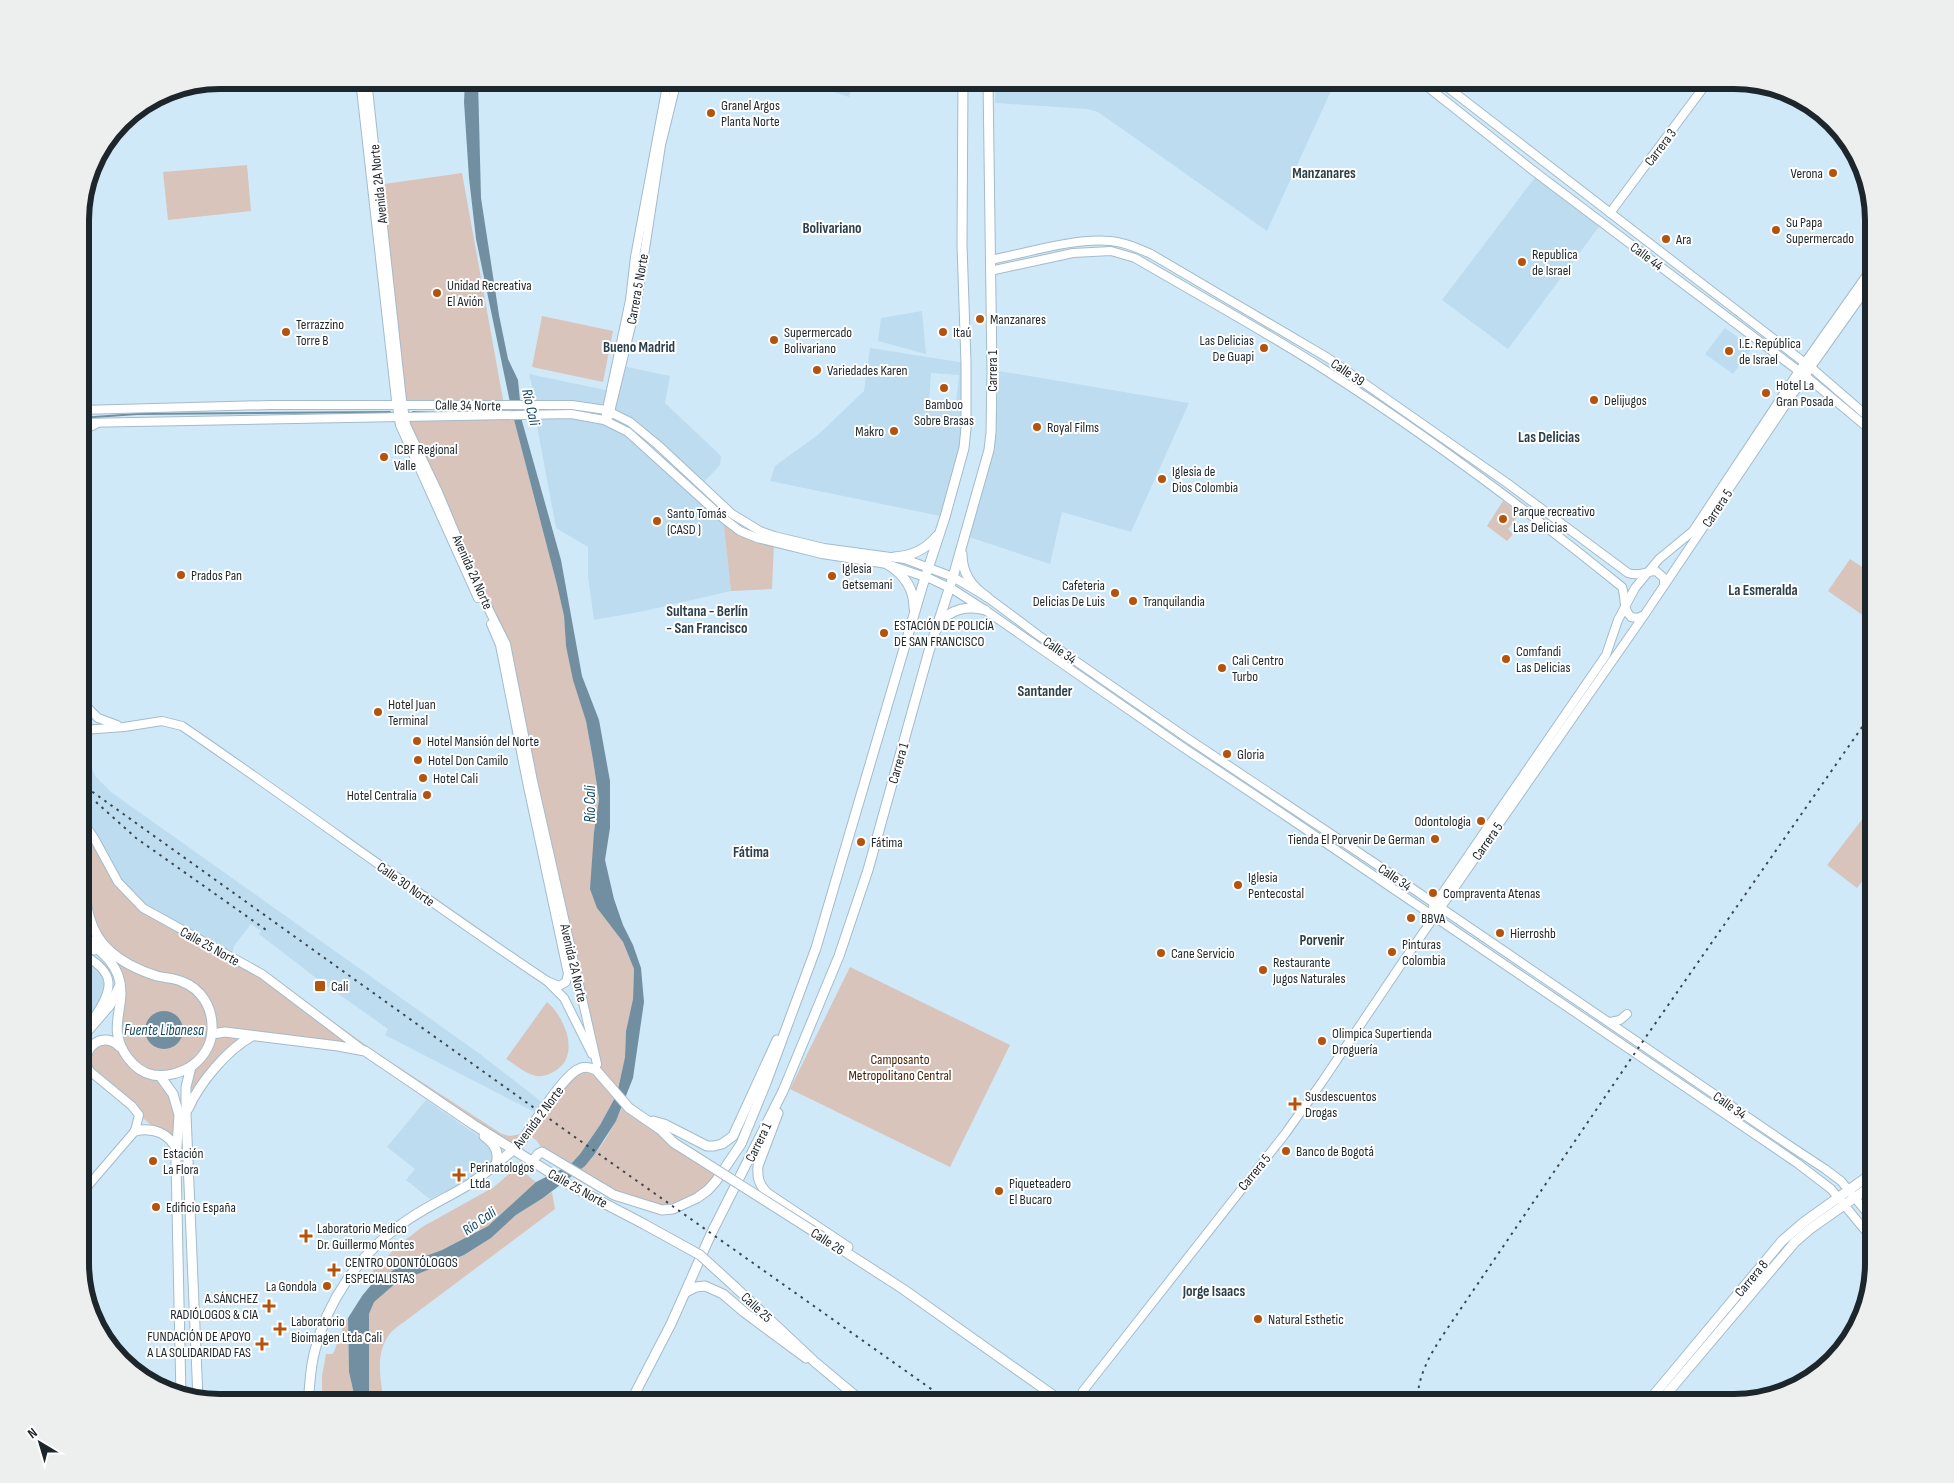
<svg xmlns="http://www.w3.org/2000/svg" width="1954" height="1483" font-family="'Sofia Sans Condensed',sans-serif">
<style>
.built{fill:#bddcf0;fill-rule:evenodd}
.green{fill:#d8c4ba}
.water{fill:#728fa1}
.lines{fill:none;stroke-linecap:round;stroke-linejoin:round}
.stream{stroke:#728fa1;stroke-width:2}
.secondary-tunnel{stroke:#acc2d0;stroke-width:8;stroke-dasharray:8 4;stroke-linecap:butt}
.secondary-casing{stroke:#a3bbca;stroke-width:10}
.primary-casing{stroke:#a3bbca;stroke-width:11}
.secondary{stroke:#fff;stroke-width:8}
.primary{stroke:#fff;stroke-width:9}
.rail{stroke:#3b474e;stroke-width:2;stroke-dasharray:2.5 5;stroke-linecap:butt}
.primary-bridge-casing{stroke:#a3bbca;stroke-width:11;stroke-linecap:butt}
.primary-bridge{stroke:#fff;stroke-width:9}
.poi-dot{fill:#b3530c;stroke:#fff;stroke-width:2}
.labels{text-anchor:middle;stroke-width:4;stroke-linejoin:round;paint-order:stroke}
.poi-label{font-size:14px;fill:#1d262b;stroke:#fff;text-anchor:start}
.street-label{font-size:14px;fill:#1d262b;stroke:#fff}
.park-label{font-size:14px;fill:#471e04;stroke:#fff}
.neighbourhood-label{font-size:15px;font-weight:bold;fill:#2b404c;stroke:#fff}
.water-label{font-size:15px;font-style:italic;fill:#134a65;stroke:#fff}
.rim{fill:none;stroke:#1d262b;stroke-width:6}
</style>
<rect width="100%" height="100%" fill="#d0e9f9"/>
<g class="built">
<polygon points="798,80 854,80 849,97"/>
<polygon points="996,80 1336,80 1267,231 1098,112 1087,109 995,103"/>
<polygon points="1536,176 1601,224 1508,349 1442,300"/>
<polygon points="922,311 926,354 878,341 881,318"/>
<polygon points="1725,328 1752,348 1733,374 1705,354"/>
<path d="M870,348L966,363V428L945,517L770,481L775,466L819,434L864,391ZM931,373L959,375L956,403L929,401Z"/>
<polygon points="622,366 670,376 665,403 721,456 720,465 700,486 658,445 611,412"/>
<polygon points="999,371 1189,403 1131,532 1062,512 1050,564 969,537 995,433"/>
<polygon points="529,374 610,391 606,410 537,405"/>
<polygon points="535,415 604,420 605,426 609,422 616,425 723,518 731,591 644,611 594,620 588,577 588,547 556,528"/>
<polygon points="80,749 86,756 96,777 111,792 480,1054 547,1106 540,1115 385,1035 388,1029 316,978 259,934 261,931 251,924 234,946 231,958 154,915 129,895 80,817"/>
<polygon points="80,953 100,965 109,990 80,1039"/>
<polygon points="426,1100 484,1140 491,1148 493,1158 491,1163 485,1168 466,1181 430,1199 406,1180 415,1169 387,1147"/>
</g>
<g class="green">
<polygon points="247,165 251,211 168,220 163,172"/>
<polygon points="462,173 504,405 403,404 377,185"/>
<polygon points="542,316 613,331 603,382 532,367"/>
<polygon points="513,416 557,585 564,616 566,646 586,721 593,760 599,799 594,832 597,908 623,942 634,969 633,999 626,1031 625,1057 617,1094 600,1125 580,1154 570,1165 544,1151 536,1140 527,1133 513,1150 365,1051 252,1036 212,1073 186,1114 190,1067 161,1076 179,1115 172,1142 139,1115 89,1071 90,1046 114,1042 121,985 117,958 92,925 80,855 80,817 110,869 143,908 231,958 315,1012 296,995 377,1053 502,1134 510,1136 527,1133 572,1073 596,1070 506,644 405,418"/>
<polygon points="1503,501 1520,513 1508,529 1513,534 1507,541 1487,526"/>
<polygon points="723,518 740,531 774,543 772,589 731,591"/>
<polygon points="1850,559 1874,575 1874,623 1828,591"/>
<polygon points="1864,817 1874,825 1874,866 1857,888 1827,865"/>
<polygon points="850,967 1010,1045 950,1167 790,1089"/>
<path d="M547,1002C565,1017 581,1056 555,1071C548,1075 541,1078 533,1075C523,1072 515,1064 506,1059Z"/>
<path d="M624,1103L720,1173L716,1181L679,1207L647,1206L578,1172C599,1154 613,1128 624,1103Z"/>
<polygon points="517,1167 536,1182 488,1226 442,1250 401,1265 371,1285 366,1281 376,1267 398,1246 422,1227 494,1187"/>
<path d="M552,1192L555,1209L404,1322C398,1326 390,1332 387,1338C375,1357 381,1382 384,1403H369V1314L374,1301L396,1283L464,1255L491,1238L516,1215Z"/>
<polygon points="348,1318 349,1372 356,1403 322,1403 322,1376 326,1354 332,1354 334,1352 345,1321"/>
</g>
<g class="water">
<polygon points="465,80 478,80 481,198 499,315 508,359 518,380 522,421 561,560 582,676 599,720 610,781 610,828 605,860 614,899 623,925 633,945 641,968 644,1002 633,1078 616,1121 594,1155 585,1166 543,1198 516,1215 491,1238 464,1255 396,1283 374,1302 369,1314 369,1403 356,1403 349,1372 348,1318 362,1296 371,1285 401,1265 442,1250 488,1226 536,1182 570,1165 580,1154 600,1125 617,1094 625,1057 626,1031 633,999 634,969 623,942 597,908 590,889 594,832 599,799 593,760 586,721 573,680 566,646 564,616 557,585 512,412 476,239 469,178 464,102"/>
<circle cx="164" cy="1030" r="19"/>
</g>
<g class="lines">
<g class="stream">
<polyline points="413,412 438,413"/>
<polyline points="80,418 137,414 390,412"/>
</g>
<polyline class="secondary-tunnel" points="1073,1403 1083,1391"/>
<g class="secondary-casing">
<g id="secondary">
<polyline points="360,80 396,400 400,425 478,598"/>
<polyline points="367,80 402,400 406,425 438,492 479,590 506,644 533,781 597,1064"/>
<polyline points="1419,80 1535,172 1808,378 1874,433"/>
<polyline points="1438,80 1814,370 1874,422"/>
<polyline points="1610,213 1709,80"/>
<path d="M990,260C1027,253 1072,238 1110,241C1124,242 1137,248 1151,254L1328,358L1507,483L1628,573C1640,577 1645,571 1656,571L1664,578V585"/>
<path d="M990,271L1073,253L1111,251L1135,258C1198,295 1263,330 1325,370C1428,436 1527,510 1622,587C1626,598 1622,608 1631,617L1638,618L1644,615"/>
<polyline points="80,410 270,405 572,405 606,410 630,422 658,445 732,514 760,531 774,536 824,548 905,559 953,577 987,597 1038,635 1187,738 1400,880 1793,1148 1825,1169 1841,1181 1874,1221"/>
<polyline points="606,414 630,300 635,257 668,80"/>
<polyline points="609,416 637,301 661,145 677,80"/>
<polyline points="80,423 571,414 604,420 628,432 723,518 740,531 757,538 822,554 887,564 931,579 954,590 985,610 1181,746 1286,816 1797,1163 1831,1189 1874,1241"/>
<polyline points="80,432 96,424"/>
<polyline points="491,624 500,645 527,782 568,974 566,982 559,986 547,981"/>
<polyline points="80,700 98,718 117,725"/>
<polyline points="80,713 84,730"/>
<path d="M80,728L84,730L124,727L162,721L182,726C305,810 424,899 547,981L564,998L592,1054"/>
<polyline points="80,817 94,838 118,882 143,908 262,974 364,1051"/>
<polyline points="1433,907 1606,655 1618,620 1635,588 1659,559 1693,531 1797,374 1874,265"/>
<path d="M80,953C119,973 113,989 92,1021"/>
<polyline points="1610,1022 1620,1020 1627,1014"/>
<polyline points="80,1195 135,1131 139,1115 132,1106 80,1063"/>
<polyline points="1083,1391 1285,1134 1322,1082 1400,966 1645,614 1813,364 1874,278"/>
</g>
</g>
<g class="primary-casing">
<g id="primary">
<path d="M962,554C962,573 971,586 987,597"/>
<path d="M894,557C912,556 925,550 937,536"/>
<path d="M887,564C904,574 914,588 914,608"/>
<path d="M939,624C950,609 968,605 985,610"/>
<path d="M80,927C89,946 111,955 118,975C129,1006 104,1026 128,1058C134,1066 143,1073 153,1075C166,1077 182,1073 193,1065C205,1056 213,1042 212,1026C212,1007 201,989 183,982C175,978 165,978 157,976C141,971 122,962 110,951C83,928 85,887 80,855"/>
<polyline points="80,943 94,950"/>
<polyline points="212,1034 225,1032 338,1046 365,1051 474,1125 573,1187 642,1223"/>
<polyline points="80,1040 110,1005 119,987"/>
<polyline points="191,1067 186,1087 186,1114 198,1399"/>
<path d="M89,1071C78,1049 103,1029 120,1047"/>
<polyline points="160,1076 173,1094 179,1115 176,1162 181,1397"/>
<path d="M188,1109C200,1082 227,1050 252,1036"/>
<path d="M778,1113L758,1166C757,1178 759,1184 767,1193L848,1247"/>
<polyline points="653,1121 664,1124 707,1146 714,1146 722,1144 733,1136 777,1040"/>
<path d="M135,1131C153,1127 170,1133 177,1151"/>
<path d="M484,1136C494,1143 500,1152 496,1164"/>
<polyline points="532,1162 538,1154 542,1152 614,1195 662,1210 673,1209 697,1198 708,1190 716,1181 741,1144 766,1083 816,948 923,584 945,517 964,448 966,428 966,363 962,245 963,80"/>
<polyline points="824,1238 903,1289 1064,1403"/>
<polyline points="734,1286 816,1363 864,1403"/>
<polyline points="686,1292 696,1287 705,1286 723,1294 744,1312 806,1358"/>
<path d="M308,1403C310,1385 310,1367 315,1350C327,1302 359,1255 399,1226C421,1209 445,1199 468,1185C484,1175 499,1162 513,1150L519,1145C531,1128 561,1079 577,1070C584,1066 589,1067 596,1070L629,1108L661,1130L674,1143L690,1153"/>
<polyline points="630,1403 671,1324 711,1234 783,1091 839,956 868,870 929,651 953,577 989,450 991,433 992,372 988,80"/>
<polyline points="1647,1403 1782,1241 1804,1222 1874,1172"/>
<polyline points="1659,1403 1795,1242 1810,1229 1874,1184"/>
</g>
</g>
<use href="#secondary" class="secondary"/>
<use href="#primary" class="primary"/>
<g class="rail">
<polyline points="80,783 572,1135 951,1403"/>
<polyline points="96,802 136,838 269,932"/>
<path d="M1417,1403C1418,1373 1431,1353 1447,1329L1641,1044L1874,710"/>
</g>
<g class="primary-bridge-casing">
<g id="primary-bridge">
<polyline points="690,1153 824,1238"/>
<polyline points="642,1223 700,1255 734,1286"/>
</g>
</g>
<use href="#primary-bridge" class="primary-bridge"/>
</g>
<g class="poi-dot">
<circle cx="711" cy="113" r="5"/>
<circle cx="1833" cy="173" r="5"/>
<circle cx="1776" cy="230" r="5"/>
<circle cx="1666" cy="239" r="5"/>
<circle cx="1522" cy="262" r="5"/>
<circle cx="437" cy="293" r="5"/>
<circle cx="980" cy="319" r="5"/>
<circle cx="286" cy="332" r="5"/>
<circle cx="943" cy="332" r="5"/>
<circle cx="774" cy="340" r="5"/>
<circle cx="1264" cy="348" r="5"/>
<circle cx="1729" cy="351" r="5"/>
<circle cx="817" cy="370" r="5"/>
<circle cx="944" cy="388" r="5"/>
<circle cx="1766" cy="393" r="5"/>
<circle cx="1594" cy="400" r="5"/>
<circle cx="1037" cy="427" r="5"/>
<circle cx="894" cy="431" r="5"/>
<circle cx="384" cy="457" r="5"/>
<circle cx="1162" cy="479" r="5"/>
<circle cx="1503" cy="519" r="5"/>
<circle cx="657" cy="521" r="5"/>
<circle cx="181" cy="575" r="5"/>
<circle cx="832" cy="576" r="5"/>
<circle cx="1115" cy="593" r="5"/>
<circle cx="1133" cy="601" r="5"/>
<circle cx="884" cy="633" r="5"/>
<circle cx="1506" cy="659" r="5"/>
<circle cx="1222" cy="668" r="5"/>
<circle cx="378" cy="712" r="5"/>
<circle cx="417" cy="741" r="5"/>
<circle cx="1227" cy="754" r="5"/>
<circle cx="418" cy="760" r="5"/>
<circle cx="423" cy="778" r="5"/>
<circle cx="427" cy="795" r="5"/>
<circle cx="1481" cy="821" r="5"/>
<circle cx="1435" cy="839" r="5"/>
<circle cx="861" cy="842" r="5"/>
<circle cx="1238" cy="885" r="5"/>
<circle cx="1433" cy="893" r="5"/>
<circle cx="1411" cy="918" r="5"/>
<circle cx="1500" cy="933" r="5"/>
<circle cx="1392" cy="952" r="5"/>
<circle cx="1161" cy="953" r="5"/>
<circle cx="1263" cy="970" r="5"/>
<rect x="314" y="980" width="12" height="12" rx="2.5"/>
<circle cx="1322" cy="1041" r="5"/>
<path d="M1292.5 1096.5h5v5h5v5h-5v5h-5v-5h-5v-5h5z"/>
<circle cx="1286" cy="1151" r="5"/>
<circle cx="153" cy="1161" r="5"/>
<path d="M456.5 1167.5h5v5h5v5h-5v5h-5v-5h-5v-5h5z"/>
<circle cx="999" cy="1191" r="5"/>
<circle cx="156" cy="1207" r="5"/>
<path d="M303.5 1228.5h5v5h5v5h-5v5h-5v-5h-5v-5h5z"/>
<path d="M331.5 1262.5h5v5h5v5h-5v5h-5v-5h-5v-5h5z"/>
<circle cx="327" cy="1286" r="5"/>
<path d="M266.5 1298.5h5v5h5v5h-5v5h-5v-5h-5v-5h5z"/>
<circle cx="1258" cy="1319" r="5"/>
<path d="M277.5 1321.5h5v5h5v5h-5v5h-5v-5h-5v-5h5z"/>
<path d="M259.5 1336.5h5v5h5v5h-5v5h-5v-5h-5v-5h5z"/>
</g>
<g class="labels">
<g class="poi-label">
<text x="721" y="110">Granel Argos<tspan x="721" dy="16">Planta Norte</tspan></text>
<text x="1823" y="178" text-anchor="end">Verona</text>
<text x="1786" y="227">Su Papa<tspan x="1786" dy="16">Supermercado</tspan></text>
<text x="1676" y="244">Ara</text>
<text x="1532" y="259">Republica<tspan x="1532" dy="16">de Israel</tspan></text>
<text x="447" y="290">Unidad Recreativa<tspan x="447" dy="16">El Avión</tspan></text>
<text x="990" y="324">Manzanares</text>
<text x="296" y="329">Terrazzino<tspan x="296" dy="16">Torre B</tspan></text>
<text x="784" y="337">Supermercado<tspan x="784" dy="16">Bolivariano</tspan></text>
<text x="953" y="337">Itaú</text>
<text x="1254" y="345" text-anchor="end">Las Delicias<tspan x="1254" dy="16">De Guapi</tspan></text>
<text x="1739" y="348">I.E. República<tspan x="1739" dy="16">de Israel</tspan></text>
<text x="827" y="375">Variedades Karen</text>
<text x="1776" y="390">Hotel La<tspan x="1776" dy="16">Gran Posada</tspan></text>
<text x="1604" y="405">Delijugos</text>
<text x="944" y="409" text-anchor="middle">Bamboo<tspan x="944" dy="16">Sobre Brasas</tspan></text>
<text x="1047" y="432">Royal Films</text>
<text x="884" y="436" text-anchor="end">Makro</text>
<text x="394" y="454">ICBF Regional<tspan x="394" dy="16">Valle</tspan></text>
<text x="1172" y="476">Iglesia de<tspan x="1172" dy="16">Dios Colombia</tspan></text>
<text x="1513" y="516">Parque recreativo<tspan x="1513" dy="16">Las Delicias</tspan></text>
<text x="667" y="518">Santo Tomás<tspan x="667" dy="16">(CASD )</tspan></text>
<text x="842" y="573">Iglesia<tspan x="842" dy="16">Getsemani</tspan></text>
<text x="191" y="580">Prados Pan</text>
<text x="1105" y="590" text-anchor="end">Cafeteria<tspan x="1105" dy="16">Delicias De Luis</tspan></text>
<text x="1143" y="606">Tranquilandia</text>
<text x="894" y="630">ESTACIÓN DE POLICÍA<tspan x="894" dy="16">DE SAN FRANCISCO</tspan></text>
<text x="1516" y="656">Comfandi<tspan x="1516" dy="16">Las Delicias</tspan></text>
<text x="1232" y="665">Cali Centro<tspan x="1232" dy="16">Turbo</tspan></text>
<text x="388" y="709">Hotel Juan<tspan x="388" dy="16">Terminal</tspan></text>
<text x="427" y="746">Hotel Mansión del Norte</text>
<text x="1237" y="759">Gloria</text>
<text x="428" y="765">Hotel Don Camilo</text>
<text x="433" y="783">Hotel Cali</text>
<text x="417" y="800" text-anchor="end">Hotel Centralia</text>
<text x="1471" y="826" text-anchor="end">Odontologia</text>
<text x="1425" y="844" text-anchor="end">Tienda El Porvenir De German</text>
<text x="871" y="847">Fátima</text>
<text x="1248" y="882">Iglesia<tspan x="1248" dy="16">Pentecostal</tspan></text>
<text x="1443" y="898">Compraventa Atenas</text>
<text x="1421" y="923">BBVA</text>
<text x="1510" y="938">Hierroshb</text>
<text x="1402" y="949">Pinturas<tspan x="1402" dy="16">Colombia</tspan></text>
<text x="1171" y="958">Cane Servicio</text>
<text x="1273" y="967">Restaurante<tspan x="1273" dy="16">Jugos Naturales</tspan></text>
<text x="331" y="991">Cali</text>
<text x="1332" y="1038">Olimpica Supertienda<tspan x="1332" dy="16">Droguería</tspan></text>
<text x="1305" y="1101">Susdescuentos<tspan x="1305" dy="16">Drogas</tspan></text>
<text x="1296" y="1156">Banco de Bogotá</text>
<text x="163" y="1158">Estación<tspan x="163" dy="16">La Flora</tspan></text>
<text x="470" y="1172">Perinatologos<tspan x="470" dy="16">Ltda</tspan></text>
<text x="1009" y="1188">Piqueteadero<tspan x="1009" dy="16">El Bucaro</tspan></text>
<text x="166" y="1212">Edificio España</text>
<text x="317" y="1233">Laboratorio Medico<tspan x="317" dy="16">Dr. Guillermo Montes</tspan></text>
<text x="345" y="1267">CENTRO ODONTÓLOGOS<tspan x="345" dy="16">ESPECIALISTAS</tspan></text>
<text x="317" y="1291" text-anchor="end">La Gondola</text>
<text x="258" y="1303" text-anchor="end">A.SÁNCHEZ<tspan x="258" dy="16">RADIÓLOGOS &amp; CIA</tspan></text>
<text x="1268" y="1324">Natural Esthetic</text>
<text x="291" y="1326">Laboratorio<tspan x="291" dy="16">Bioimagen Ltda Cali</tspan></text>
<text x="251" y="1341" text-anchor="end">FUNDACIÓN DE APOYO<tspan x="251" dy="16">A LA SOLIDARIDAD FAS</tspan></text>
</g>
<g class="street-label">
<text transform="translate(1660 147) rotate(-53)" y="5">Carrera 3</text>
<text transform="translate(378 184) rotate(-96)" y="5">Avenida 2A Norte</text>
<text transform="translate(1647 256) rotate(37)" y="5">Calle 44</text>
<text transform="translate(637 289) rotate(-80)" y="5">Carrera 5 Norte</text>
<text transform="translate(992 371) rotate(-90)" y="5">Carrera 1</text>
<text transform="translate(1348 372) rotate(34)" y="5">Calle 39</text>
<text transform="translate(468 405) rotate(1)" y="5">Calle 34 Norte</text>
<text transform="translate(1717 508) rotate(-56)" y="5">Carrera 5</text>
<text transform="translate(473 572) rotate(66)" y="5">Avenida 2A Norte</text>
<text transform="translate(1060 650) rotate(34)" y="5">Calle 34</text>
<text transform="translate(898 763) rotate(-74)" y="5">Carrera 1</text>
<text transform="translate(1487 841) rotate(-55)" y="5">Carrera 5</text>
<text transform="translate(1395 877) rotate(34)" y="5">Calle 34</text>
<text transform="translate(406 884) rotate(35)" y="5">Calle 30 Norte</text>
<text transform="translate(210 946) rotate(29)" y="5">Calle 25 Norte</text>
<text transform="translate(574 963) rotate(77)" y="5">Avenida 2A Norte</text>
<text transform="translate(1730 1105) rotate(35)" y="5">Calle 34</text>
<text transform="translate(538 1117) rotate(-53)" y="5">Avenida 2 Norte</text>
<text transform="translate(758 1142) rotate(-64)" y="5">Carrera 1</text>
<text transform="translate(1254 1172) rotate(-51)" y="5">Carrera 5</text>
<text transform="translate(578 1188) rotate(29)" y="5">Calle 25 Norte</text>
<text transform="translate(828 1241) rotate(33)" y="5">Calle 26</text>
<text transform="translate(1751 1278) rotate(-50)" y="5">Carrera 8</text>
<text transform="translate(757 1307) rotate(43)" y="5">Calle 25</text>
</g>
<g class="park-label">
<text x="900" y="1064">Camposanto<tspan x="900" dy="16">Metropolitano Central</tspan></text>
</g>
<g class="neighbourhood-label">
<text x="1324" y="178">Manzanares</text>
<text x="832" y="233">Bolivariano</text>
<text x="639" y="352">Bueno Madrid</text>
<text x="1549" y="442">Las Delicias</text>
<text x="1763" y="595">La Esmeralda</text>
<text x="707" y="616">Sultana - Berlín<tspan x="707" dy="17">- San Francisco</tspan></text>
<text x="1045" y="696">Santander</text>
<text x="751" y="857">Fátima</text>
<text x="1322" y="945">Porvenir</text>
<text x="1214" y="1296">Jorge Isaacs</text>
</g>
<g class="water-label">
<text transform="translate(531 407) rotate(77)" y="5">Río Cali</text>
<text transform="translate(590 804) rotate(-90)" y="5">Río Cali</text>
<text x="164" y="1035">Fuente Libanesa</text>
<text transform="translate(479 1221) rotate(-35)" y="5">Río Cali</text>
</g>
</g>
<path d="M0 0H1954V1483H0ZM220 89H1734A131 131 0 0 1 1865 220V1263A131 131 0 0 1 1734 1394H220A131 131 0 0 1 89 1263V220A131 131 0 0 1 220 89Z" fill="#edeeee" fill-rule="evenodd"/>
<path class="rim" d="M220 89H1734A131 131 0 0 1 1865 220V1263A131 131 0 0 1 1734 1394H220A131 131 0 0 1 89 1263V220A131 131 0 0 1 220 89Z"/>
<g transform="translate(40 1443) rotate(322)" stroke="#ffffff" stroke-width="4" paint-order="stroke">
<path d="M0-4L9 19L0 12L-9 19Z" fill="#1d262b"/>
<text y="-8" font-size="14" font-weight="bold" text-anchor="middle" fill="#1d262b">N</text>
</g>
</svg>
